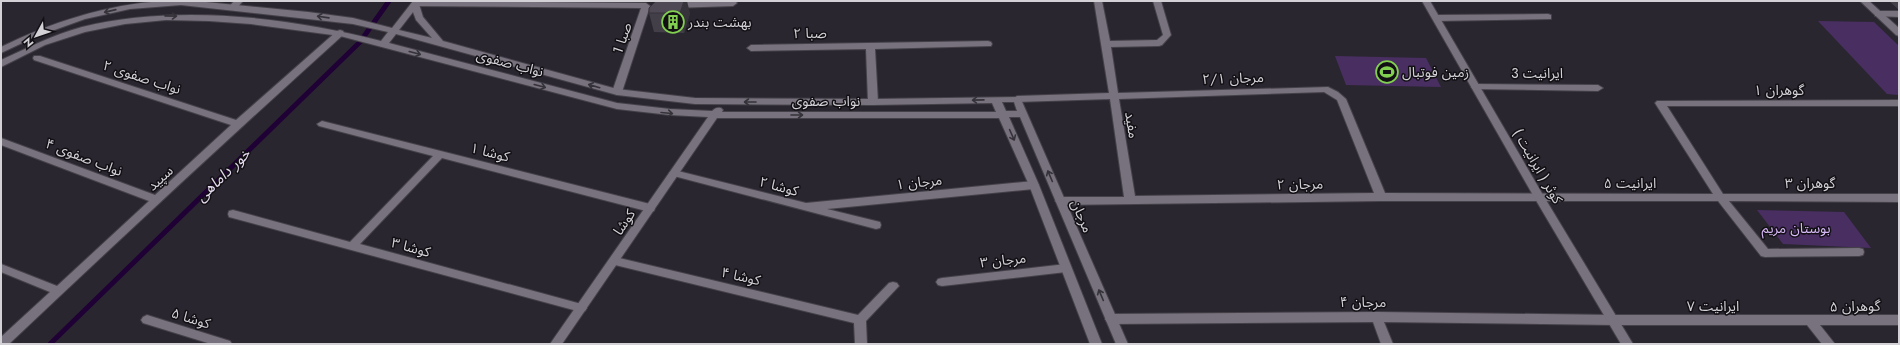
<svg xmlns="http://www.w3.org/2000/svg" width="1900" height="345" font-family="Jost,'Noto Sans Arabic',sans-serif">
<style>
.green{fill:#492e62}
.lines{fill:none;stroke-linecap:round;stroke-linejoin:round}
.stream{stroke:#200136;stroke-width:5}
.minor-casing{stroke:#454149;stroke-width:2}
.tertiary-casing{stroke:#454149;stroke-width:2}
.minor{fill:#77727d;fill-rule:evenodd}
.tertiary{fill:#77727d;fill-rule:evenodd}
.wall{fill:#433f48}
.shaded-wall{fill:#37333b}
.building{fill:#4e4954;stroke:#37333b}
.oneway{stroke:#353239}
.labels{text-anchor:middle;stroke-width:3;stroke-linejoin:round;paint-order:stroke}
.poi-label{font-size:14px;fill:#d3d0d6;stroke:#121014;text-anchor:start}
.street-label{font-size:14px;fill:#d3d0d6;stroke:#121014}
.park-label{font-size:14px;fill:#d6b8f6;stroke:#121014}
.water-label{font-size:15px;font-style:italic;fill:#e6dcf1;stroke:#121014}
</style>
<rect width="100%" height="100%" fill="#2a2630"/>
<g class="green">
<polygon points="1818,21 1874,22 1899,46 1899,95 1887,94"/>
<polygon points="1335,56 1426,58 1441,87 1346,85"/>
<polygon points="1757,210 1844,212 1871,248 1783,244"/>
</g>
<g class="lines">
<polyline class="stream" points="50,344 360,42 389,1"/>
<g class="minor-casing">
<g id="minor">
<polygon points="234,1 243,1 236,9 230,9 229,7"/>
<polygon points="415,1 646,3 650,6 622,92 617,95 612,92 641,8 412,6 412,2"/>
<polygon points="718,1 735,1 737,3 733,6 674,8 670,5 674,2"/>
<path d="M1094,1H1102L1110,41L1157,40L1163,35L1153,1H1161L1171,35L1162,45L1159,46L1111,47L1118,93L1328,87L1338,92L1346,99L1385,193L1713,194L1655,103L1657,101L1899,100V106H1667L1723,194H1899V202L1729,201L1768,249L1859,248L1863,249L1864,252L1863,255L1859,256L1765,257L1761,256L1718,201H1381L1060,205L1055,201L1060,197H1124L1110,99L1017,102L1012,99L1017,96L1109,93ZM1324,92L1337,100L1374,193L1135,196L1119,99Z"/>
<polygon points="1878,11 1899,11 1899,17 1875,16 1875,12"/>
<polygon points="1548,14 1551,15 1551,19 1436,21 1432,18 1436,15"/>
<path d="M340,30L343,31L344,33L343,35C230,137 119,240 9,344H1V337L50,292L1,272V264L57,286L149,201L1,145V138L155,195L231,125L34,60L33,58L34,56H40L236,120L337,31Z"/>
<polygon points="988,41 991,42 992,44 991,46 875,49 878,102 873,105 868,102 866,49 751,51 747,48 751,45"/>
<polygon points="1476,84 1598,85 1603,88 1598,91 1473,89 1471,87 1473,85"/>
<polygon points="322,121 650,204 654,205 655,208 654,211 650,212 442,158 360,244 585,305 587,308 585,311 581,312 229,217 228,214 229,211 233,210 350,242 433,156 319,126 317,124"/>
<polygon points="674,170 806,203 1034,181 1039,185 1034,189 827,209 880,222 881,225 880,228 876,229 670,175 669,173"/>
<polygon points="615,257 858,315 889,283 893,282 897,283 899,286 866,321 867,344 855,344 854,323 611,264 610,261 611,258"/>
<polygon points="1066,264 1070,265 1071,268 1070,271 1066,272 942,286 938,285 936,282 938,279 942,278"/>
<polygon points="1377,312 1614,315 1899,315 1899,325 1820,325 1835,344 1822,344 1807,325 1614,325 1384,322 1393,344 1381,344 1373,322 1111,324 1107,322 1105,319 1107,316 1111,314"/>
<polygon points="147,315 230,341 232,344 211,344 143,323 141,320 143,317"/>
</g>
</g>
<g class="tertiary-casing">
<g id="tertiary">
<path d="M162,1H196L308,12L353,18L392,28L413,1H421L419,4L423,17L443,41L617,89L695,98L873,99L1020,97L1128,344H1116L1020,117H1009L1039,185L1102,344H1090L1029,185L999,118H717L562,344H550L708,117L670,115L617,109L340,36L251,24L209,21L166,20L125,24L85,32L45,45L1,67V60C27,48 53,35 82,27C176,4 289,17 381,41L388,32L353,24L181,5L130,9L85,19L35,37L1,53V47C52,22 105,5 162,1ZM413,12L416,20L432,38L399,30ZM396,34L617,95L695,104L873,105L992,103L996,112H722L723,110L721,108C717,107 715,108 712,111L670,109L617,103L389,43ZM1002,102H1014L1017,111H1006Z"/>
<polygon points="1422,1 1430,1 1543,195 1633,344 1621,344 1534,197"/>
<polygon points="1860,1 1869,1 1899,28 1899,36 1896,35"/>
</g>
</g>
<use href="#minor" class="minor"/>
<use href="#tertiary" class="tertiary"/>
</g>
<g class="wall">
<polygon points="1889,1 1899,1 1899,10"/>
<polygon points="649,13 690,13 684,33 654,32"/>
</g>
<polygon class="shaded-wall" points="684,1 687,1 690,13 684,33 680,13"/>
<polygon class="building" points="656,1 684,1 680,13 649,13 649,8"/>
<defs><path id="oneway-shaft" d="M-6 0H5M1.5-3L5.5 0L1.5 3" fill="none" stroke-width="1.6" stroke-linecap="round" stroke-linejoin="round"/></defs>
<g class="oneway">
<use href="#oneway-shaft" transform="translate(110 11) rotate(167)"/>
<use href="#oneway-shaft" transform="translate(171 16) rotate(1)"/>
<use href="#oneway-shaft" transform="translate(323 17) rotate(-172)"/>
<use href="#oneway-shaft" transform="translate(415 53) rotate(15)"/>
<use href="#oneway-shaft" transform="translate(540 86) rotate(15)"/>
<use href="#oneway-shaft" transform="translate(594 86) rotate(-164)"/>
<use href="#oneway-shaft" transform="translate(978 100) rotate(179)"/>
<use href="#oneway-shaft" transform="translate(750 102) rotate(-180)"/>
<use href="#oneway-shaft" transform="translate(667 113) rotate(5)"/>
<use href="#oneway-shaft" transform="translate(797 115)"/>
<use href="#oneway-shaft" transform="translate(1012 135) rotate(66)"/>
<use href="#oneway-shaft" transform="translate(1050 176) rotate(-113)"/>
<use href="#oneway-shaft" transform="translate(1101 295) rotate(-113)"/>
</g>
<defs>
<g id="building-ring" transform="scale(1.15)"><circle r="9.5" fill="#121014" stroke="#82d050" stroke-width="1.5"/><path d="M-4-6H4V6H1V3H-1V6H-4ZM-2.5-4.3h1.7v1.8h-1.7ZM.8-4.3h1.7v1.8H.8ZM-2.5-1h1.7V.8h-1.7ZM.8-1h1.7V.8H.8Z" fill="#82d050"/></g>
<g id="stadium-ring" transform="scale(1.15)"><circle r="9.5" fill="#121014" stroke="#82d050" stroke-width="1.5"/><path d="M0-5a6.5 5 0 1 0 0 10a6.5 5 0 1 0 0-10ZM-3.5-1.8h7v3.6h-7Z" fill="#82d050"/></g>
</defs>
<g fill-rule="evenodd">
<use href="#building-ring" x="673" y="22"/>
<use href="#stadium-ring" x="1387" y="72"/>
</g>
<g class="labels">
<g class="poi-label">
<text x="688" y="27">بهشت بندر</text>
<text x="1402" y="77">زمین فوتبال</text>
</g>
<g class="street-label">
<text transform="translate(810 33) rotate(-1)" y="5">صبا ۲</text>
<text transform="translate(622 38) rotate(-71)" y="5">صبا 1</text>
<text transform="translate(510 63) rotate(15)" y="5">نواب صفوی</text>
<text x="1537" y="78">ایرانیت 3</text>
<text transform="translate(142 77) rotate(18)" y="5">نواب صفوی ۲</text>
<text transform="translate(1233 78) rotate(-2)" y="5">مرجان ۲/۱</text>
<text x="1779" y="95">گوهران ۱</text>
<text x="826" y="106">نواب صفوی</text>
<text transform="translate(1132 125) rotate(81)" y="5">مفید</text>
<text transform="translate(490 152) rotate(14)" y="5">کوشا ۱</text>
<text transform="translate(84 157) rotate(21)" y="5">نواب صفوی ۴</text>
<text transform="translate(1538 166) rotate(60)" y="5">کوثر ( ایرانیت )</text>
<text transform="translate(160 178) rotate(-43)" y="5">سپید</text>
<text transform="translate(919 182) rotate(-6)" y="5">مرجان ۱</text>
<text x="1630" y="188">ایرانیت ۵</text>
<text x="1810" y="188">گوهران ۳</text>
<text transform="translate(1300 184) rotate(-1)" y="5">مرجان ۲</text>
<text transform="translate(779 186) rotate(15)" y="5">کوشا ۲</text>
<text transform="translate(1082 216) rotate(67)" y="5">مرجان</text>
<text transform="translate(624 222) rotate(-56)" y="5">کوشا</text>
<text transform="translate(411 247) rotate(15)" y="5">کوشا ۳</text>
<text transform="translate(1003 260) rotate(-6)" y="5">مرجان ۳</text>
<text transform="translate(741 276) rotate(13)" y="5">کوشا ۴</text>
<text x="1363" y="307">مرجان ۴</text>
<text x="1713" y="311">ایرانیت ۷</text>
<text transform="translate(1855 306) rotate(-1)" y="5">گوهران ۵</text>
<text transform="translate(191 318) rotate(17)" y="5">کوشا ۵</text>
</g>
<g class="park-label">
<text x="1796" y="233">بوستان مریم</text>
</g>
<g class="water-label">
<text transform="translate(223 175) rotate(-44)" y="5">خور داماهی</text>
</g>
</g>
<rect width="1900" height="345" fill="none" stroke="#d3d0d6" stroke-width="4"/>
<g transform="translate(36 36) rotate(230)" stroke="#121014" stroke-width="3" paint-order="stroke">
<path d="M0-3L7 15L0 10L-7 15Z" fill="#d3d0d6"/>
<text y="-6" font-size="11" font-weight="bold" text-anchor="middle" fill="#d3d0d6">N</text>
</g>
</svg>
